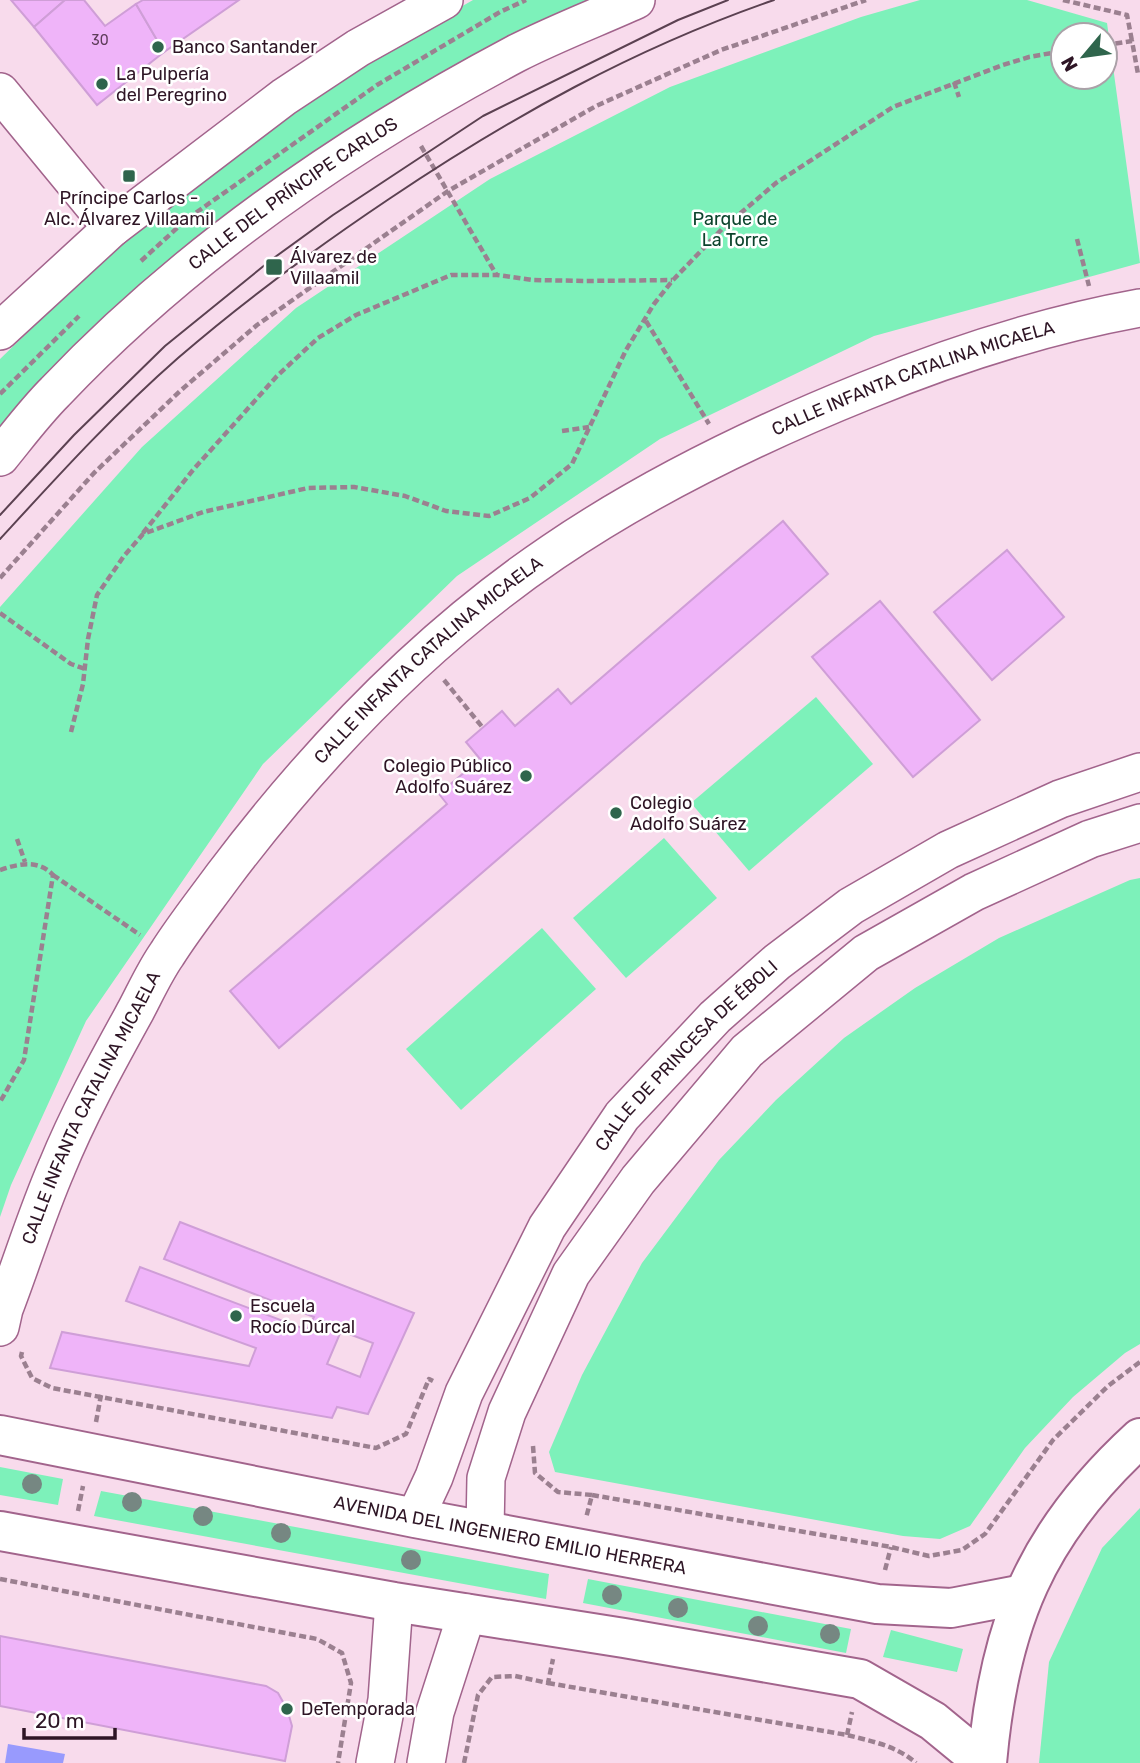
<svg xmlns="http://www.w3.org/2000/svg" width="1140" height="1763" font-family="Rubik,sans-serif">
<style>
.green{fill:#7df1ba;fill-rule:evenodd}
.water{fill:#989afd}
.building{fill:#efb4f9;stroke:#cf9ed7;stroke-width:2;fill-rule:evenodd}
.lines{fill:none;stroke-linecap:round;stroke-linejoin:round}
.street-casing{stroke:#a2648c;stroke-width:40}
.secondary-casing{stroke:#a2648c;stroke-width:42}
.path{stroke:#9b8090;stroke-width:4.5;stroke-dasharray:7 3.5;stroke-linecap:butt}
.street{stroke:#fff;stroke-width:37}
.secondary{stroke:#fff;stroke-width:38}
.tram{stroke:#5b4151;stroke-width:2}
.tree{fill:#768782}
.poi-dot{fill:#2f654c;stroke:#fff;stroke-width:2.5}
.labels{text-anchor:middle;stroke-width:5;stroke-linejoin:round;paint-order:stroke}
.number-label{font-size:14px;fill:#5e3d5a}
.poi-label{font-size:18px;fill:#2e1525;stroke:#fff;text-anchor:start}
.street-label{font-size:18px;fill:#2e1525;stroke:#fff}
.park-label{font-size:18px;fill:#0b432c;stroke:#fff}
</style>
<rect width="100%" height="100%" fill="#f8dbec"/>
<g class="green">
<polygon points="473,0 588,0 510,38 0,430 0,359 93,269 173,199 280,121 370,59"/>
<path d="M920,0H1027L1107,23L1140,263L874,336L660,439L457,576L263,764L86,1021L11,1185L0,1217V607L142,447L296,308L490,179L670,87L861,17ZM1063,35H1105V77H1063Z"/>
<polygon points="816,697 873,764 749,871 691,803"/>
<polygon points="664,838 717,898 626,978 573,918"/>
<polygon points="1140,878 1140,1344 1125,1353 1073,1397 1025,1448 970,1526 940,1539 903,1536 555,1472 549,1452 582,1375 642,1263 719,1160 776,1100 844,1038 915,988 999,938 1130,880"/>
<polygon points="542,928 596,989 461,1110 406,1049"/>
<polygon points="0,1467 63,1479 58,1505 0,1495"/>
<polygon points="101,1491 549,1574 546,1599 94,1516"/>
<polygon points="1140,1508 1140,1763 1039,1763 1049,1662 1102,1548"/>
<polygon points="588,1579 851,1629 846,1653 583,1603"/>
<polygon points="891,1630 963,1649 957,1672 883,1657"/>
</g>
<polygon class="water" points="8,1744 65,1754 63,1763 5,1763"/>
<g class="building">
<polygon points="11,0 65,0 34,27"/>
<polygon points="65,0 84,0 105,26 136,4 164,52 97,105 34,27"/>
<polygon points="143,0 239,0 164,52 136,4"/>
<polygon points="783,521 828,574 279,1048 230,991 447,804 439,794 480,759 466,742 502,711 515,726 558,689 571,704"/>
<polygon points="1007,550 1064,617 992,680 934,612"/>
<polygon points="880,601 980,720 913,777 812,657"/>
<path d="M180,1222L414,1313L368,1414L337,1407L332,1418L50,1368L62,1332L249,1366L256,1348L126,1301L140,1267L307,1330L314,1317L164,1259ZM341,1331L373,1343L360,1377L327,1364Z"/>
<polygon points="0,1636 266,1686 278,1693 287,1709 292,1726 285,1761 0,1706"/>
</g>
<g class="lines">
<g class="street-casing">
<g id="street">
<polyline points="0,92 112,228"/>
<polyline points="0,331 112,228 284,97 358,48 444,0"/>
<path id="s1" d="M0,457C18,435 35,412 55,392C186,254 347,143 515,54C554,34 596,18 636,0"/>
<path id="s2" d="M0,1327L4,1309C22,1262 37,1213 57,1167C79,1113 108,1061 136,1010C146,991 155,971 167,954C184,927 204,902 223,876C315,754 426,638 553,552C650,486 756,435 865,391C953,355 1046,325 1140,308"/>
<path id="s3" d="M415,1518L434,1477L464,1393L547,1227L622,1116L715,1017L777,962L851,906L948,850L1060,799L1140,772"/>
<polyline points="485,1530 486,1478 507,1412 571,1274 638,1180 747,1051 866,953 974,892 1090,839 1140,823"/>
<polyline points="375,1763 387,1700 394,1602"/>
<polyline points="426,1763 435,1712 467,1613"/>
</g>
</g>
<g class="secondary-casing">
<g id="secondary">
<path id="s4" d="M0,1435L415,1518L877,1604L951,1608L1024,1594"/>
<polyline points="0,1531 394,1602 624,1638 860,1679 933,1721 984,1763"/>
<path d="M987,1763C999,1624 1036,1533 1140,1438"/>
</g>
</g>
<g class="path">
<polyline points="1063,0 1127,15 1132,41"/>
<polyline points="1105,45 1132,41 1138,74 1140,73"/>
<polyline points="954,82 959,97"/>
<polyline points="421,146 496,274"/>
<polyline points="1077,239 1089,286"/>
<polyline points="141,261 187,219 377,85 500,12 526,0"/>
<polyline points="646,321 709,424"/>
<polyline points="0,394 79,316"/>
<polyline points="562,431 589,427"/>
<polyline points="143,533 193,470 277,376 318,338 356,315 451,275 497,275 533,280 586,281 672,280"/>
<polyline points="0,578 94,473 180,391 257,325 448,191 596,106 721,50 866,0"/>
<polyline points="0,613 71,664 85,669"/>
<polyline points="444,680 483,728"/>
<polyline points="71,732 83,684 88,639 97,595 124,556 143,534 203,512 308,488 354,487 405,496 446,511 489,516 530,498 572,464 626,350 654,304 673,280 722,229 776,183 893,107 1003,65 1029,57 1063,51"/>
<polyline points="17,839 25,862"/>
<path d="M0,870C18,864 38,859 53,875L24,1060L0,1102"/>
<polyline points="53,875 140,935"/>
<polyline points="22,1352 21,1356 32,1378 52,1388 376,1448 406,1434 429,1379 433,1381"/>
<polyline points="96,1422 101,1395"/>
<polyline points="533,1446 535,1473 558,1492 592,1495 586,1518"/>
<polyline points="592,1495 891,1547 929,1556 962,1550 985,1534 1053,1440 1108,1386 1140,1362"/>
<polyline points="78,1511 83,1486"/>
<polyline points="885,1570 891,1547"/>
<polyline points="0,1579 317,1639 342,1653 351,1683 338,1763"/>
<path d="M548,1683L847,1735C871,1741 897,1746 916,1763"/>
<polyline points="847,1735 852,1712"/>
<polyline points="464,1763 478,1695 492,1677 515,1676 548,1683 553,1659"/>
</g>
<use href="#street" class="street"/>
<use href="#secondary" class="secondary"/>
<g class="tram">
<polyline points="0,515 74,435 165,346 271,260 333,215 483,116 678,20 728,0"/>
<path d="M0,539C57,477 114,414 178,358C245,300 316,248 389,199C511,117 635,48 774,0"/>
</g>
</g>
<g class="tree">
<circle cx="32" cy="1484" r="10"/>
<circle cx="132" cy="1502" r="10"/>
<circle cx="203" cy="1516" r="10"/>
<circle cx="281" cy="1533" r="10"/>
<circle cx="411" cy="1560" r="10"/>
<circle cx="612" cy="1595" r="10"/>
<circle cx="678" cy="1608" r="10"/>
<circle cx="758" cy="1626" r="10"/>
<circle cx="830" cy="1634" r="10"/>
</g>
<g class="poi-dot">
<circle cx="158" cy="47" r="7"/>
<circle cx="102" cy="84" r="7"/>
<rect x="122" y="169" width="14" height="14" rx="3.5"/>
<rect x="265" y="258" width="18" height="18" rx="3.5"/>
<circle cx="526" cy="776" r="7"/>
<circle cx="616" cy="813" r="7"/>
<circle cx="236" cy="1316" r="7"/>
<circle cx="287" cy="1709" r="7"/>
</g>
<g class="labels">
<g class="number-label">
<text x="100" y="45">30</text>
</g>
<g class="poi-label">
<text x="172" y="53">Banco Santander</text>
<text x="116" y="80">La Pulpería<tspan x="116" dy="21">del Peregrino</tspan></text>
<text x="129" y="204" text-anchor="middle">Príncipe Carlos -<tspan x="129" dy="21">Alc. Álvarez Villaamil</tspan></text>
<text x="290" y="263">Álvarez de<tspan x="290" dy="21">Villaamil</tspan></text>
<text x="512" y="772" text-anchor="end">Colegio Público<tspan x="512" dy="21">Adolfo Suárez</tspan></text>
<text x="630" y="809">Colegio<tspan x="630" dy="21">Adolfo Suárez</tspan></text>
<text x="250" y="1312">Escuela<tspan x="250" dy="21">Rocío Dúrcal</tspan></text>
<text x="301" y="1715">DeTemporada</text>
</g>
<g class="street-label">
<text dy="6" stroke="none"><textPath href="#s1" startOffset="396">CALLE DEL PRÍNCIPE CARLOS</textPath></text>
<text dy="6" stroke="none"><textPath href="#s2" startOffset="1372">CALLE INFANTA CATALINA MICAELA</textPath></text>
<text dy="6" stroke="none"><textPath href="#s2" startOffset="805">CALLE INFANTA CATALINA MICAELA</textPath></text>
<text dy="6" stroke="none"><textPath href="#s3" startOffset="542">CALLE DE PRINCESA DE ÉBOLI</textPath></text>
<text dy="6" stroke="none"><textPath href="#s2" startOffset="238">CALLE INFANTA CATALINA MICAELA</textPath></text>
<text dy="6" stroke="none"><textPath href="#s4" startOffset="520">AVENIDA DEL INGENIERO EMILIO HERRERA</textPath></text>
</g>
<g class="park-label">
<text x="735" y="225">Parque de<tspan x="735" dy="21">La Torre</tspan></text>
</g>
</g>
<g transform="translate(1084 56) rotate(241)"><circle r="33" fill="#ffffff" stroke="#aba1a8" stroke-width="2"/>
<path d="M0-5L12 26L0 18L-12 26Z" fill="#2f654c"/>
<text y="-10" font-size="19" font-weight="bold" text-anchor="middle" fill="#2e1525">N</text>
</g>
<path d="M24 1728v10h91v-10" fill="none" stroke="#2e1525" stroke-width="3.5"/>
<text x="35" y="1728" font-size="21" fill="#2e1525" stroke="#ffffff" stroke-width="5" paint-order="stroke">20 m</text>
</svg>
